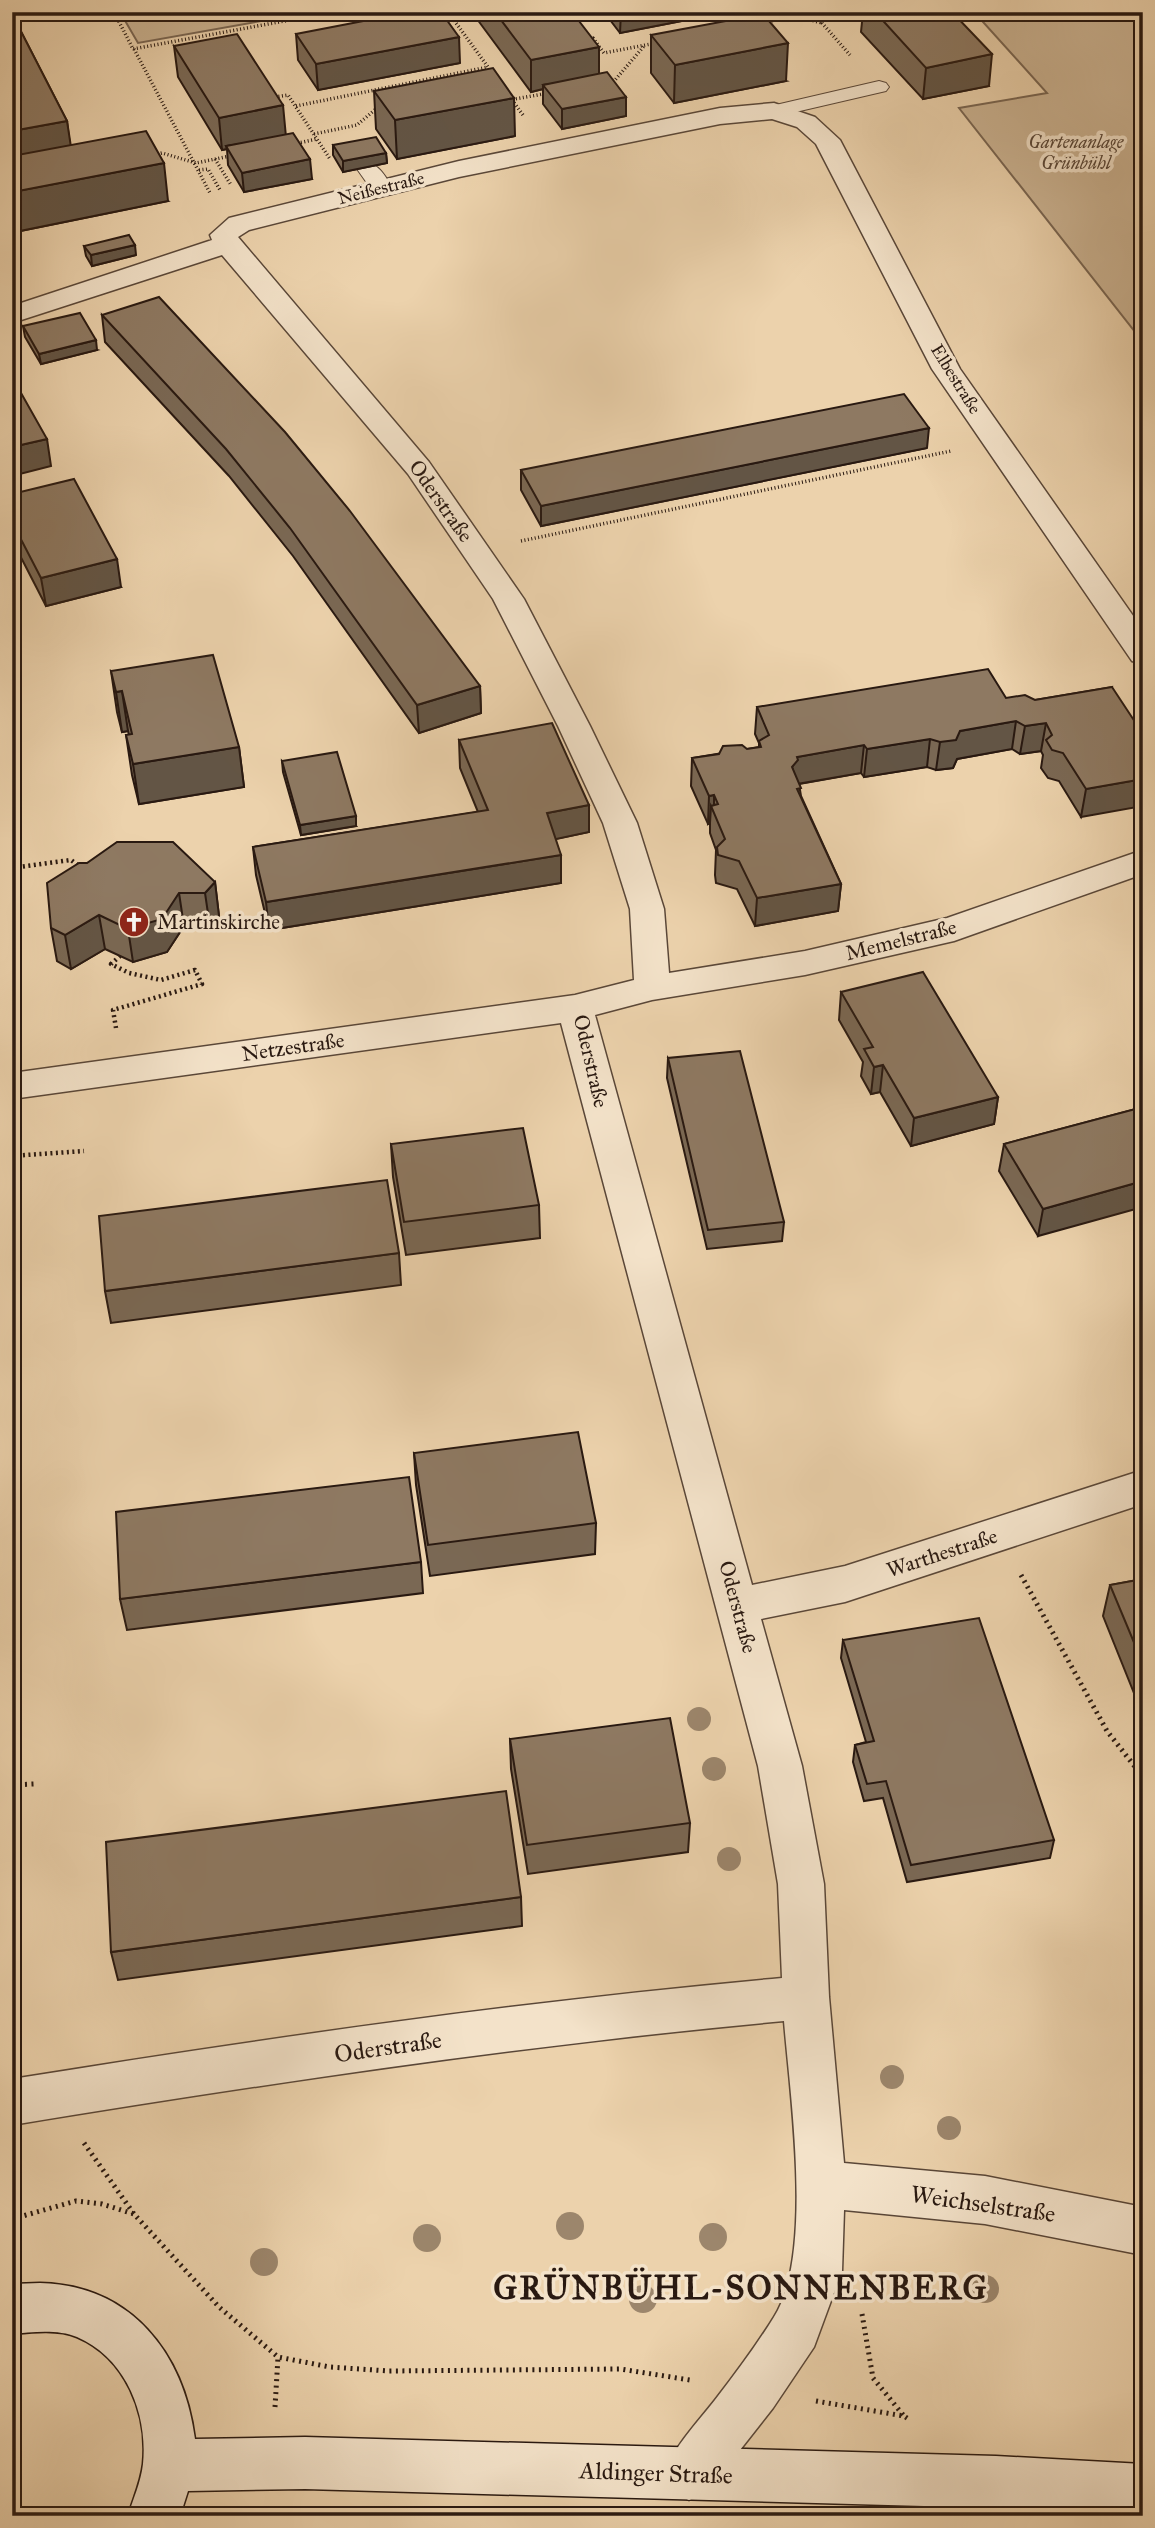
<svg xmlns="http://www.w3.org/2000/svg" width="1155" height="2528" font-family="'IM FELL Great Primer',serif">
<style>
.green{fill:#cbb392;stroke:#7a6652;stroke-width:2}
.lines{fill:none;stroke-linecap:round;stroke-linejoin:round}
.lane-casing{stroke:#5a4738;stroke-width:2}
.street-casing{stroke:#5a4738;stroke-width:3}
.secondary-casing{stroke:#291911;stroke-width:3}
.path-far2{stroke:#291911;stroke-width:3.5;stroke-dasharray:1 2.5;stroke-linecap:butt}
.path-far1{stroke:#291911;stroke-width:4.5;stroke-dasharray:2 3.5;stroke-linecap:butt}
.path{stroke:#291911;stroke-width:5;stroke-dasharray:2 4.5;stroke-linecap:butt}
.lane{fill:#f3e2c9;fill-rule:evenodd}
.street{fill:#f3e2c9;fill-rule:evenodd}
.secondary{fill:#f3e2c9;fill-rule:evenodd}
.tree{fill:#9c866c}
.wall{fill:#7a6854;stroke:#291911;stroke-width:2}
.shaded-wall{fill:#635545;stroke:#291911;stroke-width:2}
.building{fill:#8e7962;stroke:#291911;stroke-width:2}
.labels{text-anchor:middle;stroke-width:7;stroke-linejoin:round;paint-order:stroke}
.far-park-label{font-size:18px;font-style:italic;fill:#5a4738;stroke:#f3e2c9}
.far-street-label{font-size:18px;fill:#291911;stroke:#f3e2c9}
.street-label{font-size:21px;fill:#291911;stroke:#f3e2c9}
.poi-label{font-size:21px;fill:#291911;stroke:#f3e2c9;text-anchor:start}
.near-street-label{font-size:24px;fill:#291911;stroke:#f3e2c9}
.near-district-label{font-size:33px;font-weight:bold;letter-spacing:2px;fill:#291911;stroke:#f3e2c9}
</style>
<rect width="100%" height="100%" fill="#ecd2ac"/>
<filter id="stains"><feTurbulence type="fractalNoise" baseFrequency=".00286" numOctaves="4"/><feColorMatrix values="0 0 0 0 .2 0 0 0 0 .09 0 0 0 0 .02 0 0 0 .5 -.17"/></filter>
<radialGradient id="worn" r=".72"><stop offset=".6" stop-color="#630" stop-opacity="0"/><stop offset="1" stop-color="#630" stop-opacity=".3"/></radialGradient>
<g class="green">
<polygon points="120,12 312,12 138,43"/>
<polygon points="974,12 1143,12 1143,342 959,108 1047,93"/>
</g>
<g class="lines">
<g class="lane-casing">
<g id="lane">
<polygon points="879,81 886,83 889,87 886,91 774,117 767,115 763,111 767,107"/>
<path d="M368,163C380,165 386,178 393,188L390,193H374L357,169L360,164Z"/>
</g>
</g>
<g class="street-casing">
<path id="street" d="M774,103L815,117L840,140L960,369L1143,630V664L1132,661L932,369L816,144L797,127L772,119L720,124L459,177L249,230L238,237L429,462L524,599L590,726L637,823L664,909L669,973L805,951L947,918L1143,850V874L954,941L805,975L652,1000L595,1015L752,1585L845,1566L1143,1470V1504L845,1602L761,1619L802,1766L824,1884L829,1997L844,2163L985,2176L1143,2207V2255L985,2224L844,2210L842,2271L814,2347L773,2408L707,2492L689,2500L671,2492L663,2474C675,2446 696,2424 715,2400C736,2373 756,2346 774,2317C814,2254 790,2095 784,2021C526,2045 268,2083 12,2125V2079C267,2038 525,2001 782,1978L778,1884L758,1766L561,1023L12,1099V1073L575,995L634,980L630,909L603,823L558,726L493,599L408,474L222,255L12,323V306L212,240L210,235L229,218L459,161L720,108Z"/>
</g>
<g class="secondary-casing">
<path id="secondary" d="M40,2283C131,2285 184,2353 195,2439L305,2437L996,2456L1143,2464V2516L996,2508L305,2489L188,2491L180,2516H128C133,2499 141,2482 143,2464C148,2414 126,2358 77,2337C58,2329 32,2332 12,2334V2284Z"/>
</g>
<g class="path-far2">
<polyline points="114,12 133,49 333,12"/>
<polyline points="448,12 488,67"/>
<polyline points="831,12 822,23 850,55"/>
<polyline points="765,22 796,16 822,23"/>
<polyline points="586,39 593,38 604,53 656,43"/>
<polyline points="134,49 210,193"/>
<polyline points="609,81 615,80 645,45"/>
<polyline points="275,97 288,95 330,159"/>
<polyline points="509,100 549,93"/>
<polyline points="512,100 523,115"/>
<polyline points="296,106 488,67"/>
<polyline points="314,134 357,125 377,108"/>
<polyline points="294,144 317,139"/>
<polyline points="154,155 162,153 196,163 230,156"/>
<polyline points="215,159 231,185"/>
<polyline points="199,170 208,169 220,190"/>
<polyline points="521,541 951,451"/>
</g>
<g class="path-far1">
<polyline points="12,868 71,860 79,866"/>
<polyline points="116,1028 113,1010 202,984 195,970 161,980 129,973 111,964 120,956"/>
<polyline points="12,1156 84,1151"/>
</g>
<g class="path">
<polyline points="1021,1575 1107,1731 1143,1777"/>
<polyline points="12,1785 34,1784"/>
<polyline points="84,2143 134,2214"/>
<polyline points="12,2219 76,2201 102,2204 134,2214 219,2307 278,2357 330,2367 389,2371 620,2369 690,2380"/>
<polyline points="862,2314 873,2378 904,2416"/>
<polyline points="816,2401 904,2416 910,2420"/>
<polyline points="275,2407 278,2357"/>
</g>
<use href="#lane" class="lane"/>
<use href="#street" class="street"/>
<use href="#secondary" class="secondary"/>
</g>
<g class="tree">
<circle cx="699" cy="1719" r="12"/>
<circle cx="714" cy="1769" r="12"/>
<circle cx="729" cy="1859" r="12"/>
<circle cx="892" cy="2077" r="12"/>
<circle cx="949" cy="2128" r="12"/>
<circle cx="570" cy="2226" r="14"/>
<circle cx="713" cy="2237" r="14"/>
<circle cx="427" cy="2238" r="14"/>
<circle cx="264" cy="2262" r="14"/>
<circle cx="985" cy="2289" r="14"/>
<circle cx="643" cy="2299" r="14"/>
</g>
<g class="wall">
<polygon points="477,12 495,12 599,47 599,74 626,97 626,116 562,129 543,104 543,89 531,92 477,19"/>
<polygon points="604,12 728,12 620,33"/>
<polygon points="863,12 952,12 989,86 923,99 861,32"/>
<polygon points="12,14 67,121 70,145 168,201 20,231 12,216"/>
<polygon points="296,34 460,63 318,90 298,60"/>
<polygon points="651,35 786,81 674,103 651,73"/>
<polygon points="174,46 285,134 312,179 244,192 228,165 227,149 222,150 178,77"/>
<polygon points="374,91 515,136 397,159 376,129"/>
<polygon points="333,145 386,153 387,163 343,172 333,155"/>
<polygon points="84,246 136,255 92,266 86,256"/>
<polygon points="102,315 480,686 481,713 419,733 293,556 229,476 105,342"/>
<polygon points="23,326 97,350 41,364 25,337"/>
<polygon points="927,448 541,526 521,490 521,470"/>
<polygon points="12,494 121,587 46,606 12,540"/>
<polygon points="111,671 239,747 244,787 139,804 132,775 126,735 129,735 128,731 122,732 117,712"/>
<polygon points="1112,687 1081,817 1059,781 1048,778 1041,768 1043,755 1041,751 1020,754 1012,749 957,759 953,768 936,770 927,767 864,777 861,773 799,784 801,796 841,884 838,911 755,926 737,889 716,883 715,875 716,850 710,833 710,823 708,824 691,786 692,758 759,747 759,743 755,734 757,707 1006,698 1035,700"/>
<polygon points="459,740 589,805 589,832 555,839 561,883 269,930 256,875 253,847 478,812 460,768"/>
<polygon points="282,761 356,826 301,835 283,772"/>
<polygon points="87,863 215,882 219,916 210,927 184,926 167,952 133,962 105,949 71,969 57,961 51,928"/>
<polygon points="841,992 998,1097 994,1124 911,1146 880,1092 871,1094 861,1076 863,1062 839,1020"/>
<polygon points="668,1058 784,1222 782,1241 707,1249 667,1078"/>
<polygon points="1143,1107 1038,1236 999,1171 1004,1144"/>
<polygon points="391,1144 539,1205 540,1238 406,1255 393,1177"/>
<polygon points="399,1253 401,1285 111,1323 105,1291"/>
<polygon points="414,1453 596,1523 595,1554 430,1576 416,1485"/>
<polygon points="421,1562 423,1593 127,1630 120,1599"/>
<polygon points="1143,1579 1143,1713 1142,1713 1103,1616 1110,1585"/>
<polygon points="843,1640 1054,1840 1050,1858 907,1882 883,1798 864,1801 853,1762 855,1745 866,1742 841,1658"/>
<polygon points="510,1739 690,1823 688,1852 528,1874 511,1769"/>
<polygon points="521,1897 522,1926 118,1980 111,1952"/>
</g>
<g class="shaded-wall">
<polygon points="621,12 728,12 620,33"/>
<polygon points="459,37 460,63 318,90 316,64"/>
<polygon points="788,43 786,81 674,103 675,65"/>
<polygon points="599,47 599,78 543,85 543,89 531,92 531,60"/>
<polygon points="992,54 989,86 923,99 926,68"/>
<polygon points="626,97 626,116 562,129 562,109"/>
<polygon points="514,98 515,136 397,159 395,120"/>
<polygon points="283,105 286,137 226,146 227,149 222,150 219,118"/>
<polygon points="67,121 71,147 12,158 12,131"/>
<polygon points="386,153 387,163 343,172 343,161"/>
<polygon points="310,159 312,179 244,192 242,173"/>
<polygon points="164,163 168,201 20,231 13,192"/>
<polygon points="135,245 136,255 92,266 91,255"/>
<polygon points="96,340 97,350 41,364 39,354"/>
<polygon points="929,428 927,448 541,526 541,506"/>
<polygon points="47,439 51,466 12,476 12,447"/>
<polygon points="117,559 121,587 46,606 41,578"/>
<polygon points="480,686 481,713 419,733 417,705"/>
<polygon points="122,691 128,731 122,732 116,692"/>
<polygon points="1016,721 1012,749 957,759 953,768 936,770 940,742 960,731"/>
<polygon points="1046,723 1041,751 1020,754 1025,726"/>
<polygon points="930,739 927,767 864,777 867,749"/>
<polygon points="864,745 861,773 797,784 792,767 797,757"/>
<polygon points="239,747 244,787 139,804 133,764"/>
<polygon points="1143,779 1143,806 1081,817 1086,789"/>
<polygon points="714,795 714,812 711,806 710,823 708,824 709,796"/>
<polygon points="589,805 589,832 547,841 547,813"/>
<polygon points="356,816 356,826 301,835 300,825"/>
<polygon points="561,855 561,883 269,930 266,902"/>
<polygon points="215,882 219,916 210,927 205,893"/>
<polygon points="841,884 838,911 755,926 757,898"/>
<polygon points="179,893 184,926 167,952 133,962 128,929"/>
<polygon points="99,915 105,949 71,969 65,935"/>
<polygon points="883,1065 880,1092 871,1094 874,1067"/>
<polygon points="998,1097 994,1124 911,1146 914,1118"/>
<polygon points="1143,1181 1143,1207 1038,1236 1043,1209"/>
</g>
<g class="building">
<polygon points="410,12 441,12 459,37 316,64 296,34"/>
<polygon points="495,12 572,12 599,47 531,60"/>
<polygon points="875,12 952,12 992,54 926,68"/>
<polygon points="12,14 67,121 12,131"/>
<polygon points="763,14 788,43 675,65 651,35"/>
<polygon points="237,34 283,105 219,118 174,46"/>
<polygon points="493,68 514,98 395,120 374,91"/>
<polygon points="607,72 626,97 562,109 543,85"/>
<polygon points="146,131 164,163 13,192 12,190 12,156"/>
<polygon points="293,133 310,159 242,173 226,146"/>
<polygon points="376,137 386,153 343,161 333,145"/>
<polygon points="129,235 135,245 91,255 84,246"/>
<polygon points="159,297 285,432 350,511 480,686 417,705 290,528 226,449 102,315"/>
<polygon points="80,313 96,340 39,354 23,326"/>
<polygon points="12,377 47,439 12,447"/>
<polygon points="904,394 929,428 541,506 521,470"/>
<polygon points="74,479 117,559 41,578 12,522 12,494"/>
<polygon points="213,655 239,747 133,764 126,735 132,734 122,691 116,692 111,671"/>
<polygon points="988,669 1006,698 1025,695 1035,700 1112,687 1143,734 1143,779 1086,789 1063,753 1052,750 1046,740 1052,735 1046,723 1025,726 1016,721 960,731 956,740 940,742 930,739 867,749 864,745 797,757 798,760 792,767 801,788 797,789 841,884 757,898 739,861 718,855 717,847 725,839 711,806 718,804 714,795 709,796 692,758 719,754 723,746 742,745 747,749 761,747 759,741 769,735 757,707"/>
<polygon points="552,723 589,805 547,813 561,855 266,902 253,847 488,810 459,740"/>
<polygon points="337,752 356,816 300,825 282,761"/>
<polygon points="117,842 173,842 215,882 205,893 179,893 162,919 128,929 99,915 65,935 51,928 47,883 79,863 87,863"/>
<polygon points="923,972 998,1097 914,1118 883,1065 874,1067 864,1049 873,1047 841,992"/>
<polygon points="740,1051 784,1222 708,1230 668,1058"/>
<polygon points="1143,1107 1143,1181 1043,1209 1004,1144"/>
<polygon points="523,1128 539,1205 404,1222 391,1144"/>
<polygon points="387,1180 399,1253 105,1291 99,1216"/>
<polygon points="578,1432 596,1523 428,1545 414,1453"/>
<polygon points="409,1477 421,1562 120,1599 116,1512"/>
<polygon points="1143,1579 1143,1664 1110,1585"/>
<polygon points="979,1618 1054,1840 911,1865 886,1781 867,1784 855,1745 874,1741 843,1640"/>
<polygon points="670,1718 690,1823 527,1845 510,1739"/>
<polygon points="506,1791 521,1897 111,1952 106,1842"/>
</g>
<defs>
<g id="church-disc" transform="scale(1.575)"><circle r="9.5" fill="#8f2418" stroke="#f3e2c9"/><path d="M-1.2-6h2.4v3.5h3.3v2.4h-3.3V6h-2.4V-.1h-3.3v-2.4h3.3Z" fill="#fff"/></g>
</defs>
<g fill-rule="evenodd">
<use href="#church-disc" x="134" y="922"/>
</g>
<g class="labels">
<g class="far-park-label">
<text x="1076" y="148">Gartenanlage<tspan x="1076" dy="21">Grünbühl</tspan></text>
</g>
<g class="far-street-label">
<text transform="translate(381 188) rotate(-14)" y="6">Neißestraße</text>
<text transform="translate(956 379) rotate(58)" y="6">Elbestraße</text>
</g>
<g class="street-label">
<text transform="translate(441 501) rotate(55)" y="7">Oderstraße</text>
<text transform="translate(901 940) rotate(-14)" y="7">Memelstraße</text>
<text transform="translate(293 1047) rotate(-8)" y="7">Netzestraße</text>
<text transform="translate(591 1061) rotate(77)" y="7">Oderstraße</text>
<text transform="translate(942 1553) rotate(-18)" y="7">Warthestraße</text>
<text transform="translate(738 1607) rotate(75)" y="7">Oderstraße</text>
</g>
<g class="poi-label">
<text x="157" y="929">Martinskirche</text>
</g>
<g class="near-street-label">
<text transform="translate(388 2047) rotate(-8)" y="8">Oderstraße</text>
<text transform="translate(983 2204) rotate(8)" y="8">Weichselstraße</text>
<text transform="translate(656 2473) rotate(2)" y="8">Aldinger Straße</text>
</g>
<g class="near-district-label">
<text x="741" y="2299">GRÜNBÜHL-SONNENBERG</text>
</g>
</g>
<rect width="1155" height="2528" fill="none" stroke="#ecd2ac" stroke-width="42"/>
<rect x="14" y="14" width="1127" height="2500" fill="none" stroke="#291911" stroke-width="3.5"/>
<rect x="21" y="21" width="1113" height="2486" fill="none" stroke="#291911" stroke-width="2"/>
<rect width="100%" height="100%" filter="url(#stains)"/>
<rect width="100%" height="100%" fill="url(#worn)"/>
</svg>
